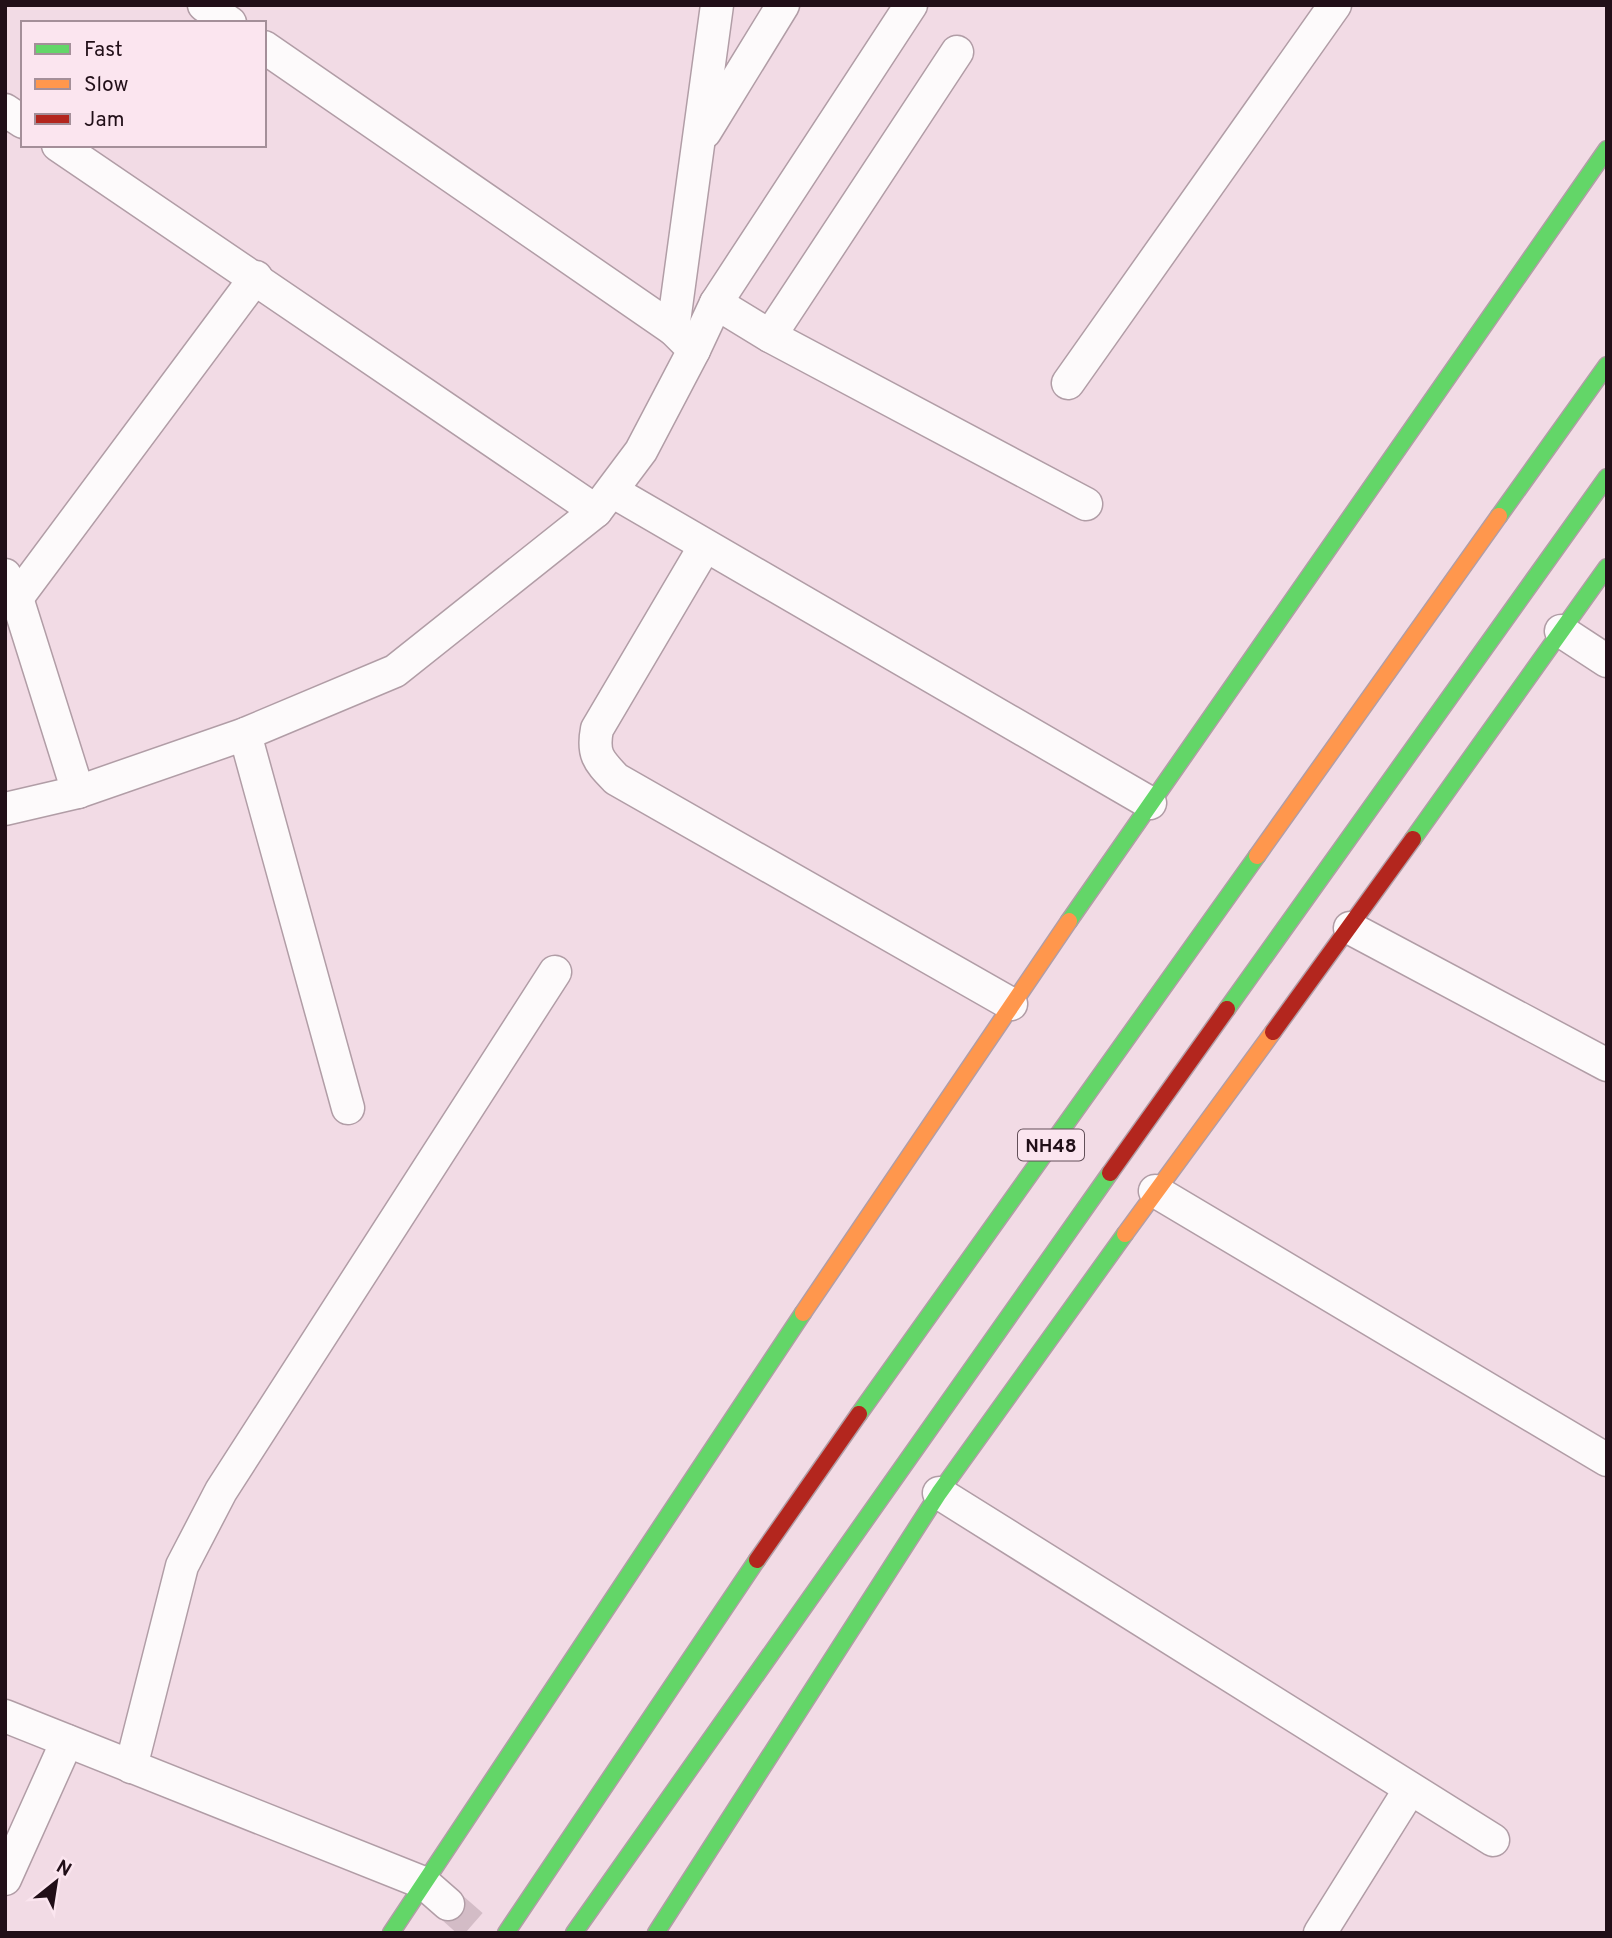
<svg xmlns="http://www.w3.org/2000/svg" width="1612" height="1938" font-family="Overpass,sans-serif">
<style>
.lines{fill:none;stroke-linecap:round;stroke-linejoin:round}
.street-tunnel{stroke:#d3bcc6;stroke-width:32;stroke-dasharray:32 16;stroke-linecap:butt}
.street-casing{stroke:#b19da6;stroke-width:35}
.fast-casing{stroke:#b19da6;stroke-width:19}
.slow-casing{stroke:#b19da6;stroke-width:19}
.jam-casing{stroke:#b19da6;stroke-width:19}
.street{stroke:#fdfafb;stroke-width:32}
.fast{stroke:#63d668;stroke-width:16}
.slow{stroke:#ff974d;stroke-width:16}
.jam{stroke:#b3261e;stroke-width:16}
.labels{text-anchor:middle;stroke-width:5;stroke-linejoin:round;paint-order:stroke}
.shield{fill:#fbe5ef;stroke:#624f58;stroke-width:2}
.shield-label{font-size:19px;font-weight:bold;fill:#210f18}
</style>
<rect width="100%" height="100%" fill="#f2dbe5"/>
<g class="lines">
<polyline class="street-tunnel" points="448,1904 481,1933"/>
<g class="street-casing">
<g id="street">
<polyline points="204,5 230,23"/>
<polyline points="264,47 673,329"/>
<polyline points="5,110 23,122"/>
<polyline points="705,132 783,5"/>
<polyline points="58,145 596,511"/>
<polyline points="716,303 770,336 1086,504"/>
<polyline points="770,336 957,52"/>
<polyline points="694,350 716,303 911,5"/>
<polyline points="1068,383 1335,5"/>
<polyline points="612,491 1150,803"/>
<path d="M705,546L597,729C592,755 599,761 616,779L1011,1004"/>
<polyline points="5,575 17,598 78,792"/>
<polyline points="17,598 256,277"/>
<polyline points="1561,631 1607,661"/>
<polyline points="245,734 348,1108"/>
<polyline points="5,809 78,792 245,734 395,671 596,511 641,451 694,350 673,329 717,5"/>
<polyline points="1350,928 1607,1065"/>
<polyline points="1155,1191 1607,1460"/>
<polyline points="939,1493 1493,1840"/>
<polyline points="5,1716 424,1883 448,1904"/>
<polyline points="131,1767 182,1566 221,1491 555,972"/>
<polyline points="5,1879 67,1741"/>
<polyline points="1320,1933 1410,1789"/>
</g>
</g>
<g class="fast-casing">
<g id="fast">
<polyline points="1499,516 1607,365"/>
<polyline points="1413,839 1607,567"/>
<polyline points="1069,921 1607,149"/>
<polyline points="1227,1009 1607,477"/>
<polyline points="859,1414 1257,856"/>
<polyline points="391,1933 803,1313"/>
<polyline points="506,1933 757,1560"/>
<polyline points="574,1933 1110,1173"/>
<polyline points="656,1933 939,1493 1125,1234"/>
</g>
</g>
<g class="slow-casing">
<g id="slow">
<polyline points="1257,856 1499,516"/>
<polyline points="1125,1234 1273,1032"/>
<polyline points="803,1313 1069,921"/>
</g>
</g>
<g class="jam-casing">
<g id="jam">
<polyline points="1273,1032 1413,839"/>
<polyline points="1110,1173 1227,1009"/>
<polyline points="757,1560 859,1414"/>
</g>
</g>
<use href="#street" class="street"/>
<use href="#fast" class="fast"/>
<use href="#slow" class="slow"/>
<use href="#jam" class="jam"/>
</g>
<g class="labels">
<rect class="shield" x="1018" y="1129.5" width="66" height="31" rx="5"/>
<g class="shield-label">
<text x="1051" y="1152">NH48</text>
</g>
</g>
<rect width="1612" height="1938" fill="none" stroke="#210f18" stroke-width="14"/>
<rect x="21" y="21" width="245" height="126" fill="#fbe5ef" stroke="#a48f99" stroke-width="2"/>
<rect x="35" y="44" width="35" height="10" fill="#63d668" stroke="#a48f99" stroke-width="2"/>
<text x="84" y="56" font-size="21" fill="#210f18">Fast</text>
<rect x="35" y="79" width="35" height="10" fill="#ff974d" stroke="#a48f99" stroke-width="2"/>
<text x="84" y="91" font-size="21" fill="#210f18">Slow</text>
<rect x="35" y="114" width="35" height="10" fill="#b3261e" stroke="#a48f99" stroke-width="2"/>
<text x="84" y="126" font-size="21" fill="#210f18">Jam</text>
<g transform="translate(56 1882) rotate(30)" stroke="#fbe5ef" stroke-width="5" paint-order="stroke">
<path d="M0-5L12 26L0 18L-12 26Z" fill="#210f18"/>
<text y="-10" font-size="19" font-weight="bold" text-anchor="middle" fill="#210f18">N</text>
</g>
</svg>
